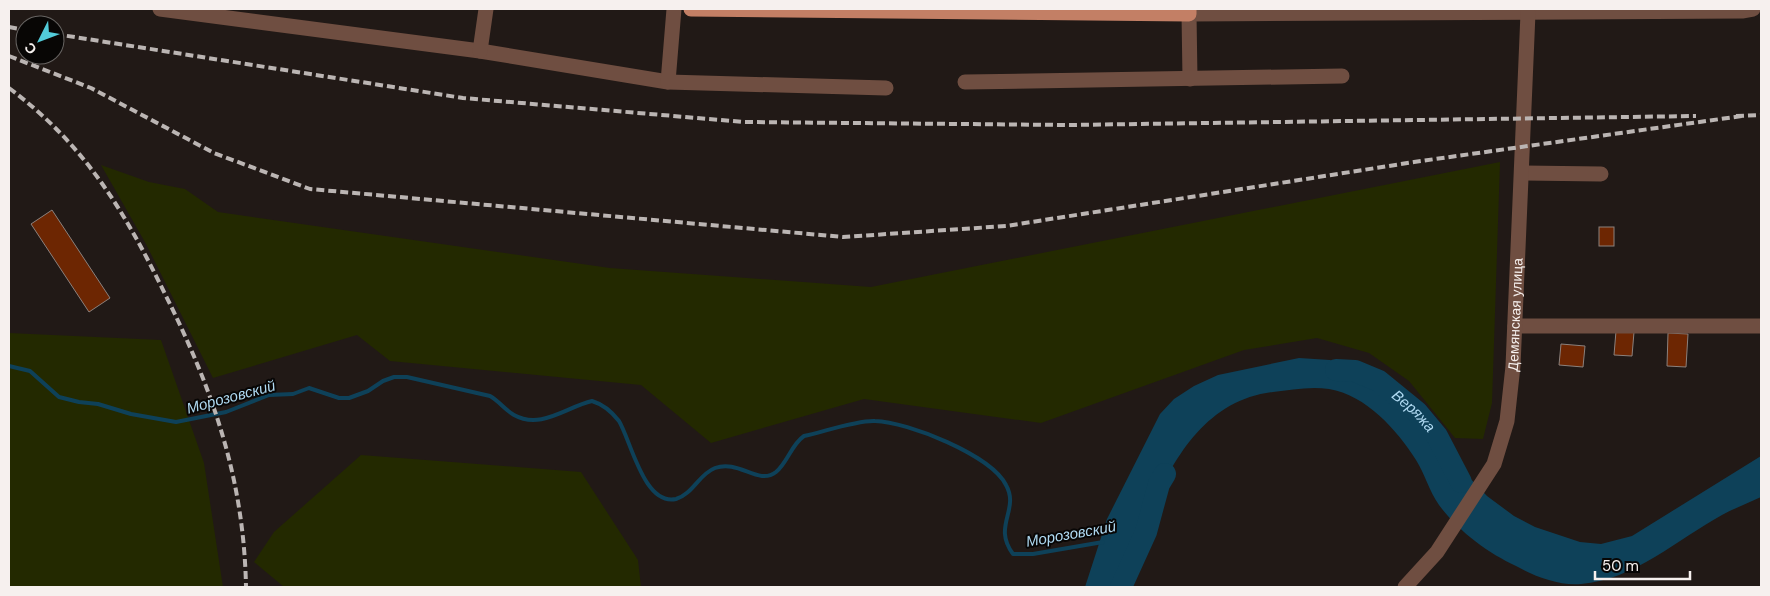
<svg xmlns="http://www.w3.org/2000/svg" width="1770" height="596" font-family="'DM Sans',sans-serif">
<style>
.green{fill:#232900}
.water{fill:#0e4159}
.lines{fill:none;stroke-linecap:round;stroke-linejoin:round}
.stream{stroke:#0e4159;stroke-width:4}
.river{stroke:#0e4159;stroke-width:22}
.building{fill:#6d2602;stroke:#8b817d}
.minor{stroke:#6f4e41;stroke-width:15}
.major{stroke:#c37f65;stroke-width:15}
.rail{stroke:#bbb5b3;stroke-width:4;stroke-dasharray:8 4;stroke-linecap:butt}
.labels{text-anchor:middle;stroke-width:4;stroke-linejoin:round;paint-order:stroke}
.street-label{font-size:14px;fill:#f6f0ee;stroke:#080605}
.water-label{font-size:15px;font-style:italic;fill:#afd9f1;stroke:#080605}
</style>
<rect width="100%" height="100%" fill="#211916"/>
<g class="green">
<polygon points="1500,162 1492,403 1483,439 1455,438 1409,381 1369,353 1317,338 1244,350 1041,423 864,399 711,443 641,385 390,361 357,335 213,378 146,244 101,165 149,182 185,189 218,212 610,268 871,287"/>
<polygon points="9,333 161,340 204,463 223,587 9,587"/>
<polygon points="361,455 581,472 638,560 641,587 284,587 254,562 274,532"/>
</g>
<path class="water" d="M1299,358L1330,360L1361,372L1389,392L1421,422L1441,448L1487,496L1514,516L1535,527L1580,542L1601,544L1632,536L1761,456V497C1748,503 1735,508 1722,515C1678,539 1634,580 1581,584C1559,586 1534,576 1516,566C1488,553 1458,531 1439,505C1429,491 1425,474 1416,460C1397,430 1366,395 1329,389C1310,386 1291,390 1273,392C1180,403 1150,513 1122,587H1085L1107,519L1160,414L1174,399L1194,386L1218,375Z"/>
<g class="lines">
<path class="stream" d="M9,366L30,371L59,397L79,402L98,404L131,414L176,422L226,412L269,395L293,394L309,388L339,398H349L368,391L383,381L394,377H407L490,396C499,401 505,410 514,415C541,430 566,407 592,401C602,404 612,412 619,421C631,441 644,506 676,499C693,494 699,474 715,468C739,459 758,486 776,472C788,462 791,445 804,436C823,432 857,420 875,421C908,422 991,455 1006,485C1020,510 992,526 1013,554H1033L1103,542"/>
<g class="river">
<path id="s1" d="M1336,370L1355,371L1379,381L1417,412L1437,436L1461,482"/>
<polyline points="1121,587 1146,532 1159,484 1165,474"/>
</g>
</g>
<g class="building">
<polygon points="52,210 110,298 89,312 31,224"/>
<rect x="1599" y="227" width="15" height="19"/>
<polygon points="1616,331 1634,332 1632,356 1614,355"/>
<polygon points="1668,333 1688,334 1686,367 1667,366"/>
<polygon points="1561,344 1585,346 1583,367 1559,365"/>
</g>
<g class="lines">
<g class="minor">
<polyline points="160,9 480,51 668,82"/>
<polyline points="674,9 668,82 886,88"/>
<polyline points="480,51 486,9"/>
<polyline points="1190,79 1189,14 1742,11 1753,9"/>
<polyline points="965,82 1342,76"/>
<polyline points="1522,173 1601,174"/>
<polyline points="1515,326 1761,326"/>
<path id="s2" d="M1405,587L1437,552L1494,464L1507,421L1513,366L1528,13"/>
</g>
<polyline class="major" points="691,9 1189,14 1189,9"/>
<g class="rail">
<polyline points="9,27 25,30"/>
<polyline points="55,34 463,98 744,122 1069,125 1696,116"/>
<polyline points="9,56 91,88 214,153 310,189 843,237 1006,226 1414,162 1742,116"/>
<path d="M9,88C85,145 124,210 165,294C213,390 244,479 246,587"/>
<polyline points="1736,116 1761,115"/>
</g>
</g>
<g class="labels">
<g class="street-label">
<text dy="5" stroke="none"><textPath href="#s2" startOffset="304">Демянская улица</textPath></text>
</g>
<g class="water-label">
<text transform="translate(231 397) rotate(-15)" y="5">Морозовский</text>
<text dy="5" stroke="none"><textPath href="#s1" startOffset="91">Веряжа</textPath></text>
<text transform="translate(1071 534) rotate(-10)" y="5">Морозовский</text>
</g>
</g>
<rect width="1770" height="596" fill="none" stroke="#f6f0ee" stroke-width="20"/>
<g transform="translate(40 40) rotate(228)"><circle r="24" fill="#080605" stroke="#676462"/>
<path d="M0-4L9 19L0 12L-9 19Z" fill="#52cbd9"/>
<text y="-8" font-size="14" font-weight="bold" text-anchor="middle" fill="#f6f0ee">С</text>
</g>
<path d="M1595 571v8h95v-8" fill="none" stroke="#f6f0ee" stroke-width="2.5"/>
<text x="1602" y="571" font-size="15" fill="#f6f0ee" stroke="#080605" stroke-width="4" paint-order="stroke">50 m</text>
</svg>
